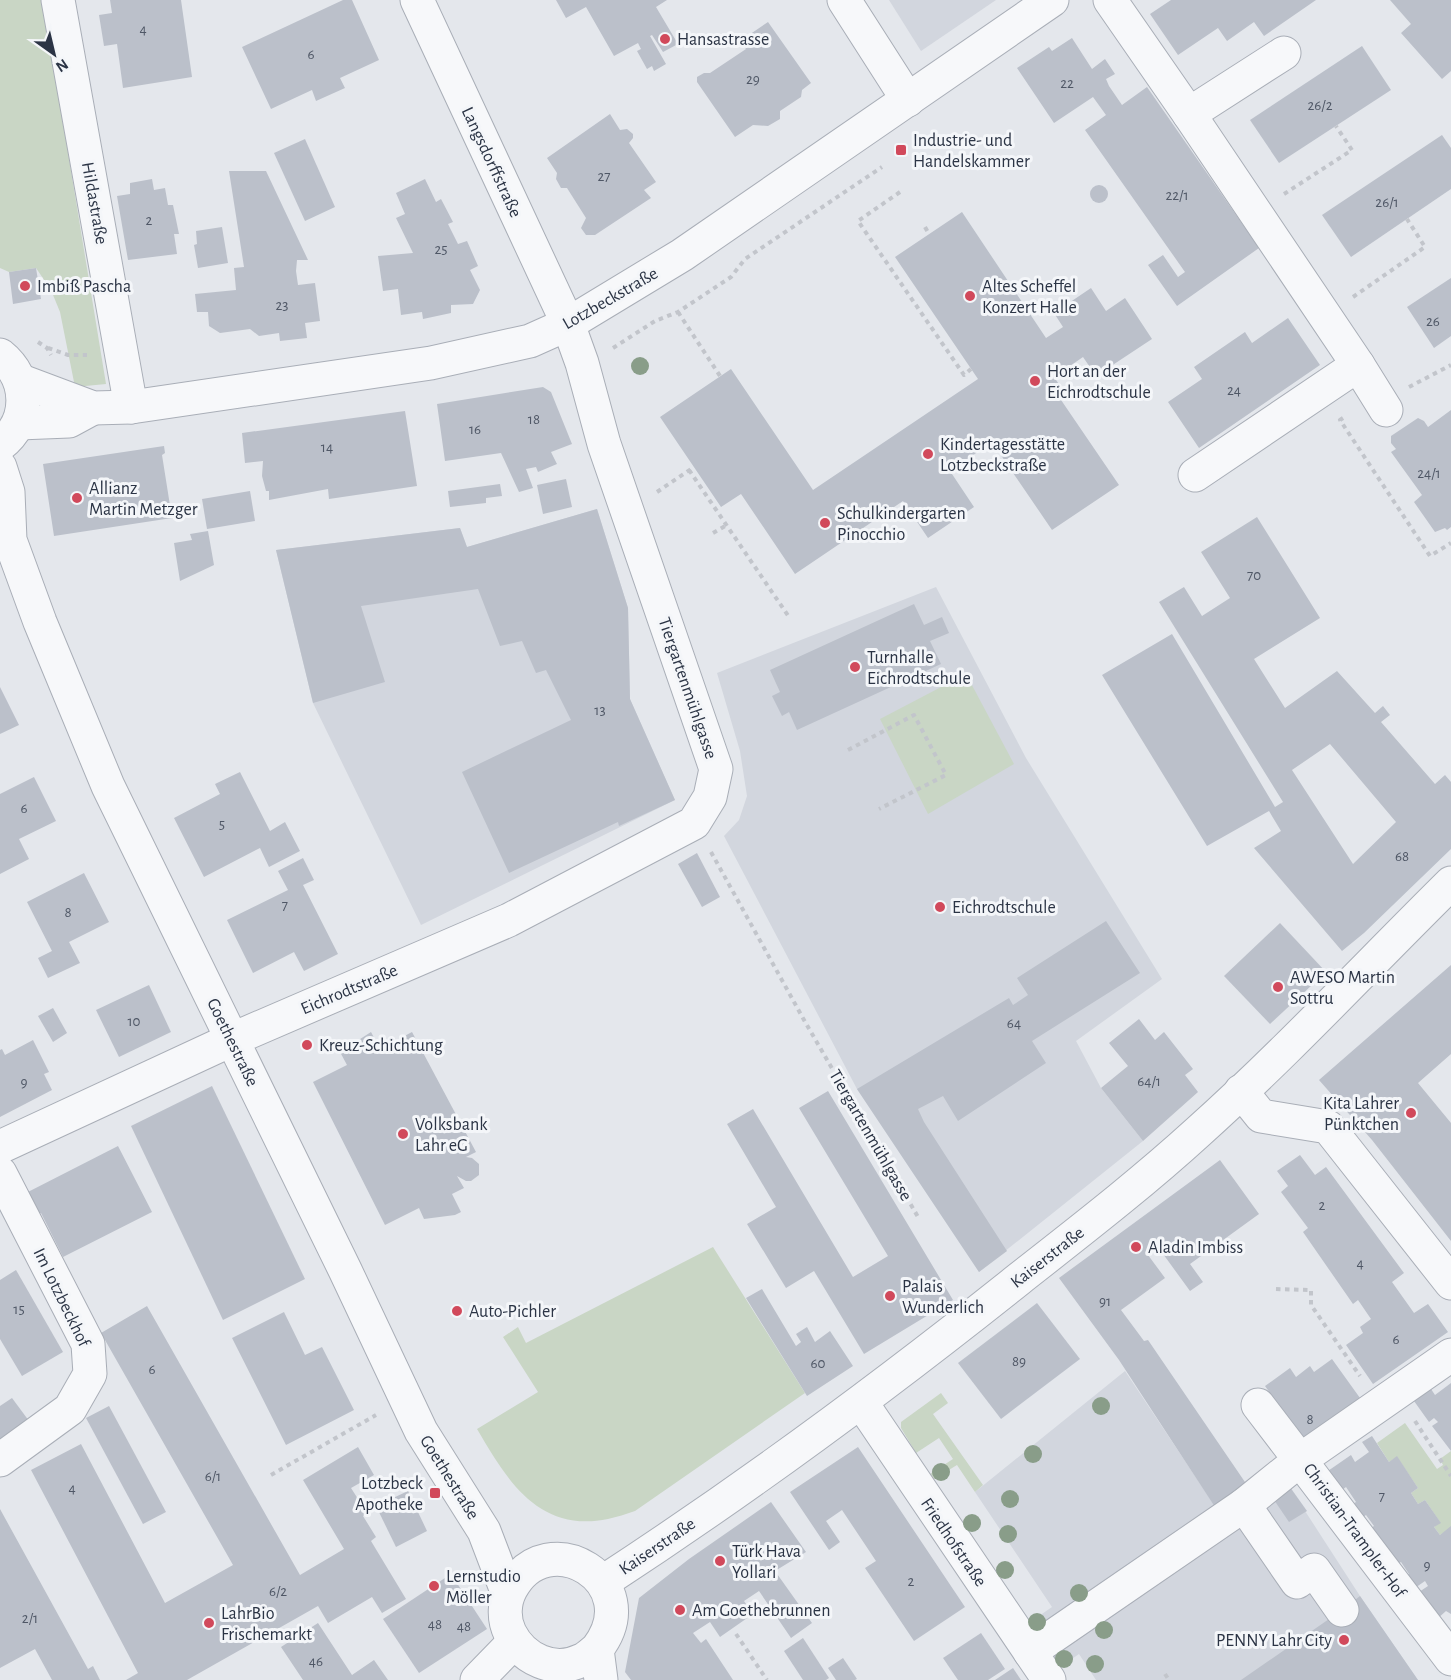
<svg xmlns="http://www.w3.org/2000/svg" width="1451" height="1680" font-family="'Alegreya Sans',sans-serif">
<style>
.built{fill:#d2d6de}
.green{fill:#c9d6c5}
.building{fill:#bbc0ca;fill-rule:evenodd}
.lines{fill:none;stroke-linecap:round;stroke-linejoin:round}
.minor-casing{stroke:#a9aeb7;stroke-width:35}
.path{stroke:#c2c5cb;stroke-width:4;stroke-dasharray:4.5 4.5;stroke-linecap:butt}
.minor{stroke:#f7f8fa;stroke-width:33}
.tree{fill:#899d89}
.poi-dot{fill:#d1495b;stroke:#f4f6f9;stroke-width:2}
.labels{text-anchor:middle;stroke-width:6;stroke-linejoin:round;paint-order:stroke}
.number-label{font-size:15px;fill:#4f5766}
.poi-label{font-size:18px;fill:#2b3445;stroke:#f4f6f9;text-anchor:start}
.street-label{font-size:18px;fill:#2b3445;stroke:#f4f6f9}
</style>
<rect width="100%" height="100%" fill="#e4e7ec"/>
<g class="built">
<polygon points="889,0 996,0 921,51"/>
<polygon points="597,509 628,608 630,699 675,800 421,925 313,703 276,550 460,528 467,547"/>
<polygon points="936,587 1026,758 1162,979 1076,1041 1101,1088 1143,1141 979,1272 857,1089 724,836 739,820 747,796 740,751 717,673"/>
<polygon points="1125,1371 1215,1506 1285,1480 1360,1596 1418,1680 1096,1680 1079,1654 1059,1668 1029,1623 1052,1607 975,1492"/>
</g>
<g class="green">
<polygon points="0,0 43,0 106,384 75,387 60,312 51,290 36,268 9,272 0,268"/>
<polygon points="966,674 1014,764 928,814 880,719"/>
<path d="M713,1247L805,1393L635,1511C626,1514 617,1517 608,1519C538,1533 507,1480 477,1429L538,1392L503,1337L518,1327L526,1343Z"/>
<polygon points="941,1393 948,1403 933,1414 983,1485 975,1492 957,1465 934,1479 930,1474 953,1459 939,1438 916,1453 901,1428 901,1422"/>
<polygon points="1405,1423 1437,1469 1443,1465 1440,1459 1451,1451 1451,1528 1440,1535 1434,1527 1440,1522 1425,1500 1418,1504 1411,1493 1418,1488 1397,1457 1389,1462 1377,1443"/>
</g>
<g class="building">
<polygon points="110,0 181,0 192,77 123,88 117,44 104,46 99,15 112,13"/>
<polygon points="343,0 352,0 379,60 340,78 345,88 316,101 312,90 271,109 242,47"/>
<polygon points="556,0 667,0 656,7 678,44 663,52 652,35 650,36 666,64 654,71 652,66 647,69 637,51 641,49 638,43 614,56 586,7 566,18"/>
<polygon points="1171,0 1316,0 1264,36 1254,22 1227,41 1218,28 1178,55 1150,14"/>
<polygon points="1390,0 1451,0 1451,71 1442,79 1401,33 1411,24"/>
<polygon points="768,22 811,83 802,90 801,97 780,111 780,119 768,126 753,125 735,137 697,82 697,77 704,73 710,73 746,49 740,41"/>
<polygon points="1072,38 1092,69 1105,59 1115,74 1106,79 1109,86 1122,105 1147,87 1259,248 1177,306 1148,265 1163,255 1178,277 1185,272 1085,130 1106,115 1093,97 1054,123 1017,68 1049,47 1052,51"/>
<polygon points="1362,46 1391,90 1279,163 1250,120"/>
<polygon points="610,114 620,130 627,129 633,134 633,138 629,143 656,182 644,190 651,198 595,235 586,235 581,228 586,218 567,188 561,188 556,179 557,173 547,158"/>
<polygon points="1442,135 1451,148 1451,189 1351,257 1322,215"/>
<polygon points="305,139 335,207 305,221 274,153"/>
<polygon points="229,171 266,171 308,260 297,260 296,271 298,285 315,283 320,321 305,323 307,338 280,341 279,333 259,336 250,329 220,333 209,326 208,312 197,312 195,294 236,290 234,268 244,267"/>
<polygon points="152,179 154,190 165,188 168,205 173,205 179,234 174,234 177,254 128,260 117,196 130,194 130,183"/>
<polygon points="425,179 436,202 441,199 453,222 448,224 458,244 467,241 478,266 470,270 480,290 473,304 451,305 451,313 423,319 422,312 401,315 398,289 383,291 378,256 413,253 396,218 405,214 396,193"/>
<circle cx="1099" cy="194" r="9"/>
<polygon points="962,212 1046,338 1063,327 1054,313 1091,288 1106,311 1125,298 1152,339 1096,376 1083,357 1054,377 1065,393 1059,397 1119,485 1052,530 992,442 950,471 974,507 928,538 903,501 795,574 741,494 721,507 660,417 731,369 813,490 978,379 895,257"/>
<polygon points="222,227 228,263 198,268 194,245 197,244 196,231"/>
<polygon points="36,268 41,299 13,304 9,272"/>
<polygon points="1451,278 1451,336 1434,348 1407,307"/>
<polygon points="1288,318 1320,365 1199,448 1168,402 1202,379 1194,367 1245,332 1252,343"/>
<polygon points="543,387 551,392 572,444 551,452 557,464 538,472 536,467 526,469 533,488 519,492 501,453 445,461 437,404"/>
<polygon points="1451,410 1451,527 1447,530 1445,528 1435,532 1414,502 1422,495 1391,452 1396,449 1391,443 1391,436 1418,418 1424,421 1428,427"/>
<polygon points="405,411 417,486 329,499 328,489 269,500 269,491 266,491 262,476 263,461 245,463 242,433"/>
<polygon points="164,446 165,453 162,455 172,518 54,536 43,464"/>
<polygon points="566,479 572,507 543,514 537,485"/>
<polygon points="500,484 502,496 486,498 486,503 450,507 448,491"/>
<polygon points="250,491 255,521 207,529 202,499"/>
<polygon points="597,509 628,608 630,699 675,800 619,826 618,822 509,873 462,772 571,720 546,670 536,673 522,641 500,646 478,589 361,606 385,682 313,703 276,550 460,528 467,547"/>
<path d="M1257,517L1320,618L1254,659L1285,708L1337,671L1375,713L1383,706L1390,715L1381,722L1435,784L1445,775L1451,782V849L1364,933L1342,951L1254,848L1281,831L1269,811L1207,846L1102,675L1172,634L1275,807L1283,802L1159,602L1184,587L1202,616L1230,598L1201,552ZM1330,744L1396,822L1353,864L1292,770Z"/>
<polygon points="208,531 214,565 180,581 174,543 192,540 190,534"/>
<polygon points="914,604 924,625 942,617 949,633 930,641 941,664 797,730 789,712 782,716 772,696 780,692 770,670"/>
<polygon points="0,687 19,725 0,734"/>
<polygon points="240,772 270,831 285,822 300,851 269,867 260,848 204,877 174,818 220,794 215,784"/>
<polygon points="34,777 56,821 19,839 29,859 0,874 0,794"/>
<polygon points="697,853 720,897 702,907 678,864"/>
<polygon points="303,858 314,880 303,885 338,954 304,971 294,952 253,973 227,920 288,890 278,871"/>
<polygon points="84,873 109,922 69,942 80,963 48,978 38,958 52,951 27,902"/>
<polygon points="1106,921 1140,973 1032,1041 1046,1063 958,1121 943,1096 918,1109 924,1122 1007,1251 979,1272 857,1089 1009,998 1013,1005 1028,995 1017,978"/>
<polygon points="1280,923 1326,972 1270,1024 1224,976"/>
<polygon points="1451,965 1451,1054 1418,1083 1451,1123 1451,1241 1372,1140 1319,1080"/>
<polygon points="149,985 171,1032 119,1057 96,1010"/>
<polygon points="53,1008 67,1033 53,1042 38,1016"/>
<polygon points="1139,1019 1155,1040 1164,1032 1193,1069 1185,1075 1198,1092 1143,1141 1101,1088 1128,1066 1109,1043"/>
<polygon points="371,1032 380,1049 412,1032 476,1152 466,1157 472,1158 479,1164 479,1175 471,1181 466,1181 457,1176 464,1188 452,1194 461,1212 455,1215 424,1219 419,1208 385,1225 313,1082 347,1065 340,1052"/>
<polygon points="33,1040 49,1072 44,1074 52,1090 0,1117 0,1050 2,1049 5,1055"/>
<polygon points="212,1086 305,1279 223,1320 131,1126"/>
<polygon points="828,1091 953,1300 864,1354 814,1271 786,1288 747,1224 776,1207 727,1124 753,1109 853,1277 888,1256 799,1108"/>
<polygon points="118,1146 152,1212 63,1257 41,1213 35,1215 24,1194"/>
<polygon points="1300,1155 1315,1175 1326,1167 1404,1273 1392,1282 1414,1313 1428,1304 1448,1332 1373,1384 1346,1345 1363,1333 1360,1327 1371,1319 1358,1300 1353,1304 1303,1232 1308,1228 1281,1192 1288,1186 1277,1171"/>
<polygon points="1220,1160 1259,1214 1190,1264 1203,1282 1190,1291 1158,1247 1148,1255 1165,1278 1121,1310 1144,1341 1148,1340 1247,1485 1215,1507 1119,1360 1059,1278"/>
<polygon points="16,1270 63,1352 22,1376 0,1339 0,1280"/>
<polygon points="762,1289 796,1346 801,1342 796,1334 807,1327 815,1342 830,1331 853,1366 807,1396 746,1298"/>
<polygon points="1037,1303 1080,1359 1001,1419 958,1363"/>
<polygon points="147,1306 300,1575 344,1549 303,1480 358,1447 374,1475 351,1488 367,1513 363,1516 376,1537 371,1541 406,1599 382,1613 372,1597 328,1623 318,1606 187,1680 126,1680 138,1673 31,1470 81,1444 165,1603 233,1565 101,1333"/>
<polygon points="284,1312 305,1355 322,1347 354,1410 286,1445 232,1338"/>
<polygon points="1332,1359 1360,1398 1303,1439 1265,1386 1290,1368 1296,1377 1310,1366 1314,1372"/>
<polygon points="1451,1383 1451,1451 1432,1426 1438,1422 1434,1418 1429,1422 1414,1401 1431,1389 1435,1395"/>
<polygon points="12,1398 32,1425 0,1443 0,1406"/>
<polygon points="109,1406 166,1512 143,1524 86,1418"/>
<polygon points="1372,1436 1389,1462 1397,1456 1418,1488 1411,1493 1418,1504 1425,1500 1441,1523 1434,1527 1440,1535 1451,1526 1451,1614 1446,1611 1437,1619 1419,1592 1428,1586 1425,1581 1412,1590 1403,1577 1409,1574 1401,1562 1391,1568 1365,1532 1374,1526 1366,1515 1356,1522 1347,1508 1356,1502 1346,1487 1338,1493 1325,1473 1351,1455 1355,1462 1369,1452 1362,1442"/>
<polygon points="858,1447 965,1607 914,1641 865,1568 876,1561 842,1510 826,1521 840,1542 829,1550 790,1492"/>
<polygon points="1285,1480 1307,1511 1289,1522 1268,1491"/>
<polygon points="408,1491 427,1531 396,1547 376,1506"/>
<polygon points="771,1502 806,1552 775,1571 812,1623 791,1638 759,1591 744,1601 753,1614 720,1637 710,1622 693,1633 701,1643 706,1639 733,1680 631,1680 625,1672 639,1598 689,1559"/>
<polygon points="0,1509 88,1669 93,1666 100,1680 52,1680 35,1649 0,1668"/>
<polygon points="451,1574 487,1629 419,1673 383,1619"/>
<polygon points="1360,1596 1418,1680 1241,1680 1342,1610"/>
<polygon points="318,1623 352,1675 374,1660 388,1680 303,1680 281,1647"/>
<polygon points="981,1633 1005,1669 988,1680 958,1680 943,1658"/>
<polygon points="803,1638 829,1678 826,1680 803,1680 784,1651"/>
<polygon points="843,1658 857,1679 855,1680 836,1680 828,1668"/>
<polygon points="1013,1668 1021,1680 995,1680"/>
</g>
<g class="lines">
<g class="minor-casing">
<g id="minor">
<polyline points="58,0 131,407"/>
<polyline points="844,0 908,100"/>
<polyline points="1110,0 1189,114 1358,365 1386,410"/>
<polyline points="1189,114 1284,53"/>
<path d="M0,355C30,379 31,421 0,445"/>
<polyline points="21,381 93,408 131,407 431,363 530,341 568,324 682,255 1052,0"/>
<polyline points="19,423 69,421 93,408"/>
<polyline points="0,467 8,492 10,540 40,622 108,786 345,1270 421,1431 484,1531 508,1594"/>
<polyline points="1195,475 1358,365"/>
<polyline points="1241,1091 1261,1116 1328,1127 1451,1283"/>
<polyline points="0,1147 233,1039 509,920 694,823 710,797 716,769 604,444 582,363 568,324 417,0"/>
<polyline points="0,1173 88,1344 90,1374 70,1409 0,1460"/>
<polyline points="1451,1355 1300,1460 1451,1659"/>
<polyline points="861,1402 1049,1680"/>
<polyline points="1244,1505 1297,1582 1314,1570 1342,1610"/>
<path d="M603,1582C747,1488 885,1386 1019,1279C1080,1231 1141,1184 1198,1132C1286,1053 1367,966 1451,883"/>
<path d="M597,1649C592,1653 587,1658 582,1660C554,1674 523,1659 510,1633C503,1619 504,1602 511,1589C547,1521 649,1582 597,1649L601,1680"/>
<polyline points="1030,1652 1244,1505 1300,1460 1258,1405"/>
<polyline points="477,1680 514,1642"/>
</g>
</g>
<g class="path">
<polyline points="900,192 858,221 964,375 971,369"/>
<polyline points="1284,194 1352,150 1336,126"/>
<polyline points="925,227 929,234"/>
<polyline points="1353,297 1425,247 1407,219"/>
<polyline points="678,312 720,376"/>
<polyline points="38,342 47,348 51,355"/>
<polyline points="48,348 68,355 87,355"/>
<polyline points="613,348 655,321 678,312 731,277 745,259 882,167"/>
<polyline points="1409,387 1451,365"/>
<polyline points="1343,418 1340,420 1430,556 1451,543"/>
<polyline points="689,470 789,617"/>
<polyline points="657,492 694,467"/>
<polyline points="713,533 727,525"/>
<polyline points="848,750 914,715 946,775 879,809"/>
<polyline points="711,852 804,1020 918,1217"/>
<polyline points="1276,1289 1311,1290 1311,1305 1360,1376"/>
<polyline points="1415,1421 1451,1476"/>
<polyline points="271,1475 376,1415"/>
<polyline points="736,1634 767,1680"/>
<polyline points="1165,1674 1169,1680"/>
</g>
<use href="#minor" class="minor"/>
</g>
<g class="tree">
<circle cx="640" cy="366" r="9"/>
<circle cx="1101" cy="1406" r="9"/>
<circle cx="1033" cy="1454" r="9"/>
<circle cx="941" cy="1472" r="9"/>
<circle cx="1010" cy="1499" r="9"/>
<circle cx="972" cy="1523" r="9"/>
<circle cx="1008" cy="1534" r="9"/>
<circle cx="1005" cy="1570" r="9"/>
<circle cx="1079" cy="1593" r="9"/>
<circle cx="1037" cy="1622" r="9"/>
<circle cx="1104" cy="1630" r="9"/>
<circle cx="1064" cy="1659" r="9"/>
<circle cx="1095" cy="1664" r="9"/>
</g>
<g class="poi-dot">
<circle cx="665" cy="39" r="6"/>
<rect x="895" y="144" width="12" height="12" rx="3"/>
<circle cx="25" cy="286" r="6"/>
<circle cx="970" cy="296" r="6"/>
<circle cx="1035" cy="381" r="6"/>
<circle cx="928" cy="454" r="6"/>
<circle cx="77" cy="498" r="6"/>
<circle cx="825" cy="523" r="6"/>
<circle cx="855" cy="667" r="6"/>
<circle cx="940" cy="907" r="6"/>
<circle cx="1278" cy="987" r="6"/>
<circle cx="307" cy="1045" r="6"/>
<circle cx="1411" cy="1113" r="6"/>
<circle cx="403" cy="1134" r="6"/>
<circle cx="1136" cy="1247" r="6"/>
<circle cx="890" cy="1296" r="6"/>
<circle cx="457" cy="1311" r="6"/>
<rect x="429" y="1487" width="12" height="12" rx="3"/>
<circle cx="720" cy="1561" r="6"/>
<circle cx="434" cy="1586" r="6"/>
<circle cx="680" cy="1610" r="6"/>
<circle cx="209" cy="1623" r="6"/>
<circle cx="1344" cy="1640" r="6"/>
</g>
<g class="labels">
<g class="number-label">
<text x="143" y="34">4</text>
<text x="311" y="59">6</text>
<text x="753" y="84">29</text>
<text x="1067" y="88">22</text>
<text x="1320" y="110">26/2</text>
<text x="604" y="181">27</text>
<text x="1177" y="200">22/1</text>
<text x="1387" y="207">26/1</text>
<text x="149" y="225">2</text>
<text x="441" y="254">25</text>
<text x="282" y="310">23</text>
<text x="1433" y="326">26</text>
<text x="1234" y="395">24</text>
<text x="534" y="424">18</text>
<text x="475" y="434">16</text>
<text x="327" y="452">14</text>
<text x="1429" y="478">24/1</text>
<text x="1254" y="580">70</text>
<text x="600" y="715">13</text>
<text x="24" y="813">6</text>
<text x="222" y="829">5</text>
<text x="1402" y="861">68</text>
<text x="285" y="910">7</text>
<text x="68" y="917">8</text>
<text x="134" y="1026">10</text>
<text x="1014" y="1028">64</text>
<text x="1149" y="1086">64/1</text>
<text x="24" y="1087">9</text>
<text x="1322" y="1210">2</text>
<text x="1360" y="1268">4</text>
<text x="1105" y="1306">91</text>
<text x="19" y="1314">15</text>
<text x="1396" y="1344">6</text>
<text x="1019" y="1366">89</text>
<text x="818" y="1368">60</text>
<text x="152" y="1374">6</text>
<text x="1310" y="1424">8</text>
<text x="213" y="1481">6/1</text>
<text x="72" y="1493">4</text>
<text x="1382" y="1501">7</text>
<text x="1427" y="1570">9</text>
<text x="911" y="1586">2</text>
<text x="278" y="1596">6/2</text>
<text x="30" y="1623">2/1</text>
<text x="435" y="1629">48</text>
<text x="464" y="1631">48</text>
<text x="316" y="1666">46</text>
</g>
<g class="poi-label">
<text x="677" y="45">Hansastrasse</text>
<text x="913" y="146">Industrie- und<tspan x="913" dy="21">Handelskammer</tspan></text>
<text x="37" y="292">Imbiß Pascha</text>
<text x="982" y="292">Altes Scheffel<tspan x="982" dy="21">Konzert Halle</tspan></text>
<text x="1047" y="377">Hort an der<tspan x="1047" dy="21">Eichrodtschule</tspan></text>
<text x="940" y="450">Kindertagesstätte<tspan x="940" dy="21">Lotzbeckstraße</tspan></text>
<text x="89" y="494">Allianz<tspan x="89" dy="21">Martin Metzger</tspan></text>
<text x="837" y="519">Schulkindergarten<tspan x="837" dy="21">Pinocchio</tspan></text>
<text x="867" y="663">Turnhalle<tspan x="867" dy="21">Eichrodtschule</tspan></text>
<text x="952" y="913">Eichrodtschule</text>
<text x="1290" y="983">AWESO Martin<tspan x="1290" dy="21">Sottru</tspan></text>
<text x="319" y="1051">Kreuz-Schichtung</text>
<text x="1399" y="1109" text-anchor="end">Kita Lahrer<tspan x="1399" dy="21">Pünktchen</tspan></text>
<text x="415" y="1130">Volksbank<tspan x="415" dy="21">Lahr eG</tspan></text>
<text x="1148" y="1253">Aladin Imbiss</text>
<text x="902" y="1292">Palais<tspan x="902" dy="21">Wunderlich</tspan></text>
<text x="469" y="1317">Auto-Pichler</text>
<text x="423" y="1489" text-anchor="end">Lotzbeck<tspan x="423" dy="21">Apotheke</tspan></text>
<text x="732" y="1557">Türk Hava<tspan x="732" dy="21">Yollari</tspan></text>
<text x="446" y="1582">Lernstudio<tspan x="446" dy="21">Möller</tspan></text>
<text x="692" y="1616">Am Goethebrunnen</text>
<text x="221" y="1619">LahrBio<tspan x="221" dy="21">Frischemarkt</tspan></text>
<text x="1332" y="1646" text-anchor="end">PENNY Lahr City</text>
</g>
<g class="street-label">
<text transform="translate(492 162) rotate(65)" y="6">Langsdorffstraße</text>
<text transform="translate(95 203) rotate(80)" y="6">Hildastraße</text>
<text transform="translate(610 298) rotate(-30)" y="6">Lotzbeckstraße</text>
<text transform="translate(688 688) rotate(71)" y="6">Tiergartenmühlgasse</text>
<text transform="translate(349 989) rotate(-23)" y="6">Eichrodtstraße</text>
<text transform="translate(233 1042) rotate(64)" y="6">Goethestraße</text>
<text transform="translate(871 1135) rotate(60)" y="6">Tiergartenmühlgasse</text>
<text transform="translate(1047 1257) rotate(-38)" y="6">Kaiserstraße</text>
<text transform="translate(62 1297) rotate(64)" y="6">Im Lotzbeckhof</text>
<text transform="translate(450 1477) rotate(58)" y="6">Goethestraße</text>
<text transform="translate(1355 1530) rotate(54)" y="6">Christian-Trampler-Hof</text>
<text transform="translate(954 1542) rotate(56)" y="6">Friedhofstraße</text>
<text transform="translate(657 1546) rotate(-34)" y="6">Kaiserstraße</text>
</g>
</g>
<g transform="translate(54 54) rotate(146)" stroke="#f4f6f9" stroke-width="4.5" paint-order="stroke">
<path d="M0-4.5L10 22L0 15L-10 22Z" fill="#2b3445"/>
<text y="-9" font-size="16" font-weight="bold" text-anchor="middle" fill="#2b3445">N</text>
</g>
</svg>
